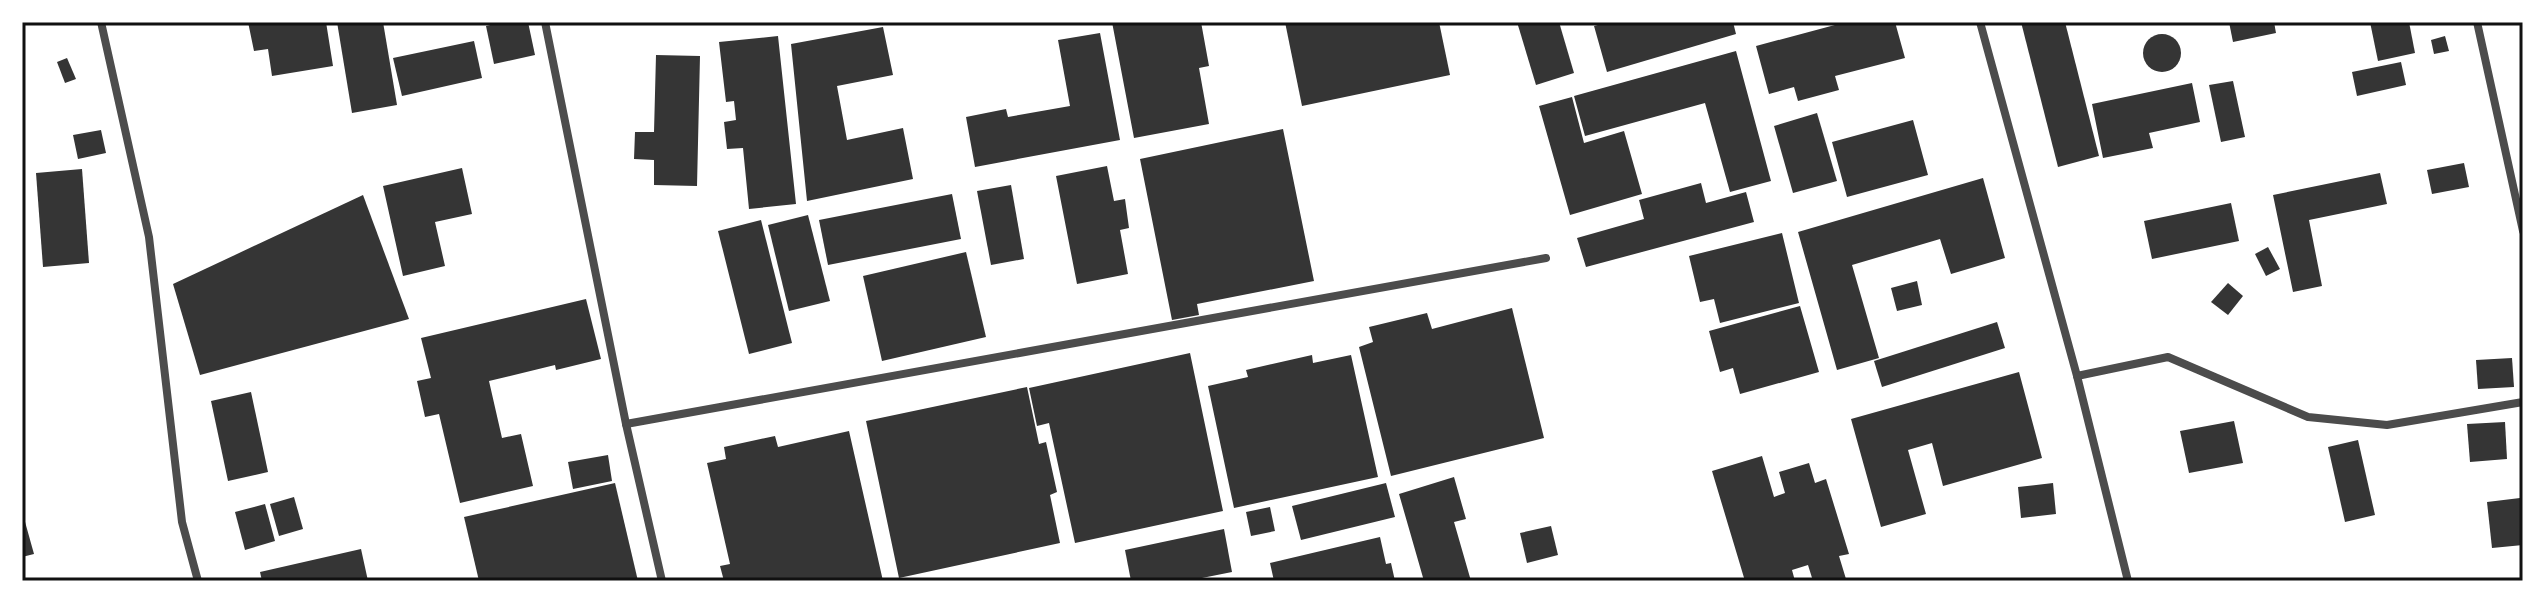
<svg xmlns="http://www.w3.org/2000/svg" width="2545" height="603" font-family="Inter,sans-serif">
<style>
.building{fill:#353535}
.lines{fill:none;stroke-linecap:round;stroke-linejoin:round}
.minor{stroke:#4c4c4c;stroke-width:8}
.neatline{fill:none;stroke:#111;stroke-width:3}
</style>
<rect width="100%" height="100%" fill="#fff"/>
<g class="building">
<polygon points="248,22 326,22 333,66 272,76 268,49 254,51"/>
<polygon points="337,22 383,22 397,105 352,113"/>
<polygon points="503,22 528,22 535,55 494,64 486,26"/>
<polygon points="1112,22 1201,22 1209,66 1199,68 1209,124 1134,138"/>
<polygon points="1285,22 1439,22 1450,75 1302,106"/>
<polygon points="1517,22 1559,22 1574,73 1536,85"/>
<polygon points="1609,22 1733,22 1736,34 1607,72 1594,26"/>
<polygon points="1846,22 1895,22 1905,58 1835,76 1839,90 1798,101 1794,87 1769,94 1756,46"/>
<polygon points="2021,22 2065,22 2099,156 2058,167"/>
<polygon points="2229,22 2274,22 2276,33 2233,42"/>
<polygon points="2370,22 2409,22 2415,53 2378,61"/>
<polygon points="883,27 893,75 837,86 847,140 903,128 913,179 807,201 791,44"/>
<polygon points="1100,33 1120,140 975,167 966,117 1006,109 1008,117 1070,106 1058,40"/>
<circle cx="2162" cy="53" r="19"/>
<polygon points="778,36 796,204 749,209 743,148 727,149 724,122 736,120 734,101 726,102 719,42"/>
<polygon points="2445,36 2449,51 2434,54 2431,40"/>
<polygon points="474,41 482,78 402,96 393,58"/>
<polygon points="1736,51 1771,181 1730,192 1705,103 1585,136 1574,96"/>
<polygon points="656,55 700,56 697,186 654,185 654,160 634,159 635,132 654,132"/>
<polygon points="67,58 76,79 65,83 57,62"/>
<polygon points="2401,62 2406,85 2357,96 2352,72"/>
<polygon points="2233,81 2245,137 2221,142 2209,85"/>
<polygon points="2192,83 2200,122 2149,133 2153,148 2103,158 2092,104"/>
<polygon points="1572,97 1584,143 1624,131 1642,194 1570,215 1539,106"/>
<polygon points="1817,113 1837,181 1793,193 1774,126"/>
<polygon points="1913,120 1928,175 1847,197 1832,142"/>
<polygon points="1283,129 1314,281 1197,304 1199,315 1172,320 1140,159"/>
<polygon points="101,130 106,153 78,159 73,135"/>
<polygon points="2464,163 2469,187 2432,194 2427,170"/>
<polygon points="1107,166 1114,201 1125,199 1129,228 1120,230 1128,274 1077,284 1056,176"/>
<polygon points="462,168 472,214 435,222 445,266 403,276 383,186"/>
<polygon points="82,169 89,263 43,267 36,173"/>
<polygon points="2380,173 2387,204 2309,220 2322,286 2293,292 2273,195"/>
<polygon points="1983,178 2005,258 1951,274 1940,239 1852,265 1879,358 1837,370 1798,232"/>
<polygon points="1701,183 1706,203 1746,192 1754,222 1586,267 1577,238 1644,219 1639,200"/>
<polygon points="1011,185 1024,259 991,265 977,191"/>
<polygon points="952,194 961,239 828,265 819,220"/>
<polygon points="363,195 409,319 200,375 173,284"/>
<polygon points="2231,203 2239,241 2152,259 2144,221"/>
<polygon points="808,215 830,301 789,311 768,225"/>
<polygon points="761,220 792,343 749,354 718,231"/>
<polygon points="1782,233 1799,303 1720,323 1714,299 1700,302 1689,256"/>
<polygon points="2268,247 2280,269 2266,276 2255,254"/>
<polygon points="966,252 986,337 882,361 863,276"/>
<polygon points="1917,281 1922,305 1897,311 1891,288"/>
<polygon points="2228,283 2243,296 2228,315 2211,302"/>
<polygon points="586,299 601,359 556,370 555,365 489,381 502,438 521,434 533,486 460,503 439,414 425,417 417,381 431,378 421,338"/>
<polygon points="1800,306 1819,372 1740,394 1733,368 1720,372 1709,331"/>
<polygon points="1512,308 1544,438 1391,476 1359,347 1373,342 1369,327 1427,313 1432,329"/>
<polygon points="1997,322 2005,348 1882,387 1874,361"/>
<polygon points="1190,353 1223,511 1075,543 1049,423 1037,426 1029,388"/>
<polygon points="1312,355 1313,363 1351,355 1378,477 1234,508 1208,386 1248,377 1246,370"/>
<polygon points="2512,358 2514,387 2478,389 2476,360"/>
<polygon points="2019,372 2042,458 1943,486 1932,443 1908,450 1926,514 1881,527 1851,419"/>
<polygon points="1027,387 1039,444 1046,442 1057,492 1050,495 1060,543 899,578 866,421"/>
<polygon points="251,392 268,472 228,481 211,401"/>
<polygon points="2234,421 2243,463 2189,473 2180,431"/>
<polygon points="2505,422 2507,459 2470,462 2467,424"/>
<polygon points="849,431 883,581 724,581 720,566 730,564 707,463 726,459 724,447 775,436 778,447"/>
<polygon points="2358,440 2375,515 2345,522 2328,447"/>
<polygon points="608,455 612,481 573,489 568,462"/>
<polygon points="1762,456 1774,497 1785,493 1779,472 1809,463 1815,483 1826,479 1849,554 1839,556 1846,579 1813,581 1808,565 1792,570 1795,581 1745,581 1712,471"/>
<polygon points="1454,477 1466,519 1454,522 1471,581 1424,581 1399,494"/>
<polygon points="615,483 638,581 479,581 464,517"/>
<polygon points="1386,483 1395,517 1301,540 1292,506"/>
<polygon points="2053,483 2056,514 2021,518 2018,487"/>
<polygon points="294,497 303,529 279,536 270,504"/>
<polygon points="2520,498 2523,545 2492,548 2487,502"/>
<polygon points="265,504 275,541 245,550 235,512"/>
<polygon points="1270,507 1275,531 1251,536 1246,512"/>
<polygon points="22,511 34,554 22,557"/>
<polygon points="1551,526 1558,555 1527,563 1520,533"/>
<polygon points="1224,529 1232,572 1187,581 1131,581 1125,550"/>
<polygon points="1380,537 1386,564 1391,563 1395,581 1274,581 1270,563"/>
<polygon points="361,549 368,581 262,581 260,572"/>
</g>
<g class="lines">
<g class="minor">
<polyline points="101,22 149,237 182,522 198,581"/>
<polyline points="545,22 626,424 662,581"/>
<polyline points="1980,22 2077,376 2128,581"/>
<polyline points="2477,22 2523,231"/>
<polyline points="2077,376 2168,357 2308,417 2387,425 2523,402"/>
<polyline points="626,424 1546,258"/>
</g>
</g>
<rect width="2545" height="603" fill="none" stroke="#ffffff" stroke-width="48"/>
<rect x="24" y="24" width="2497" height="555" class="neatline"/>
</svg>
